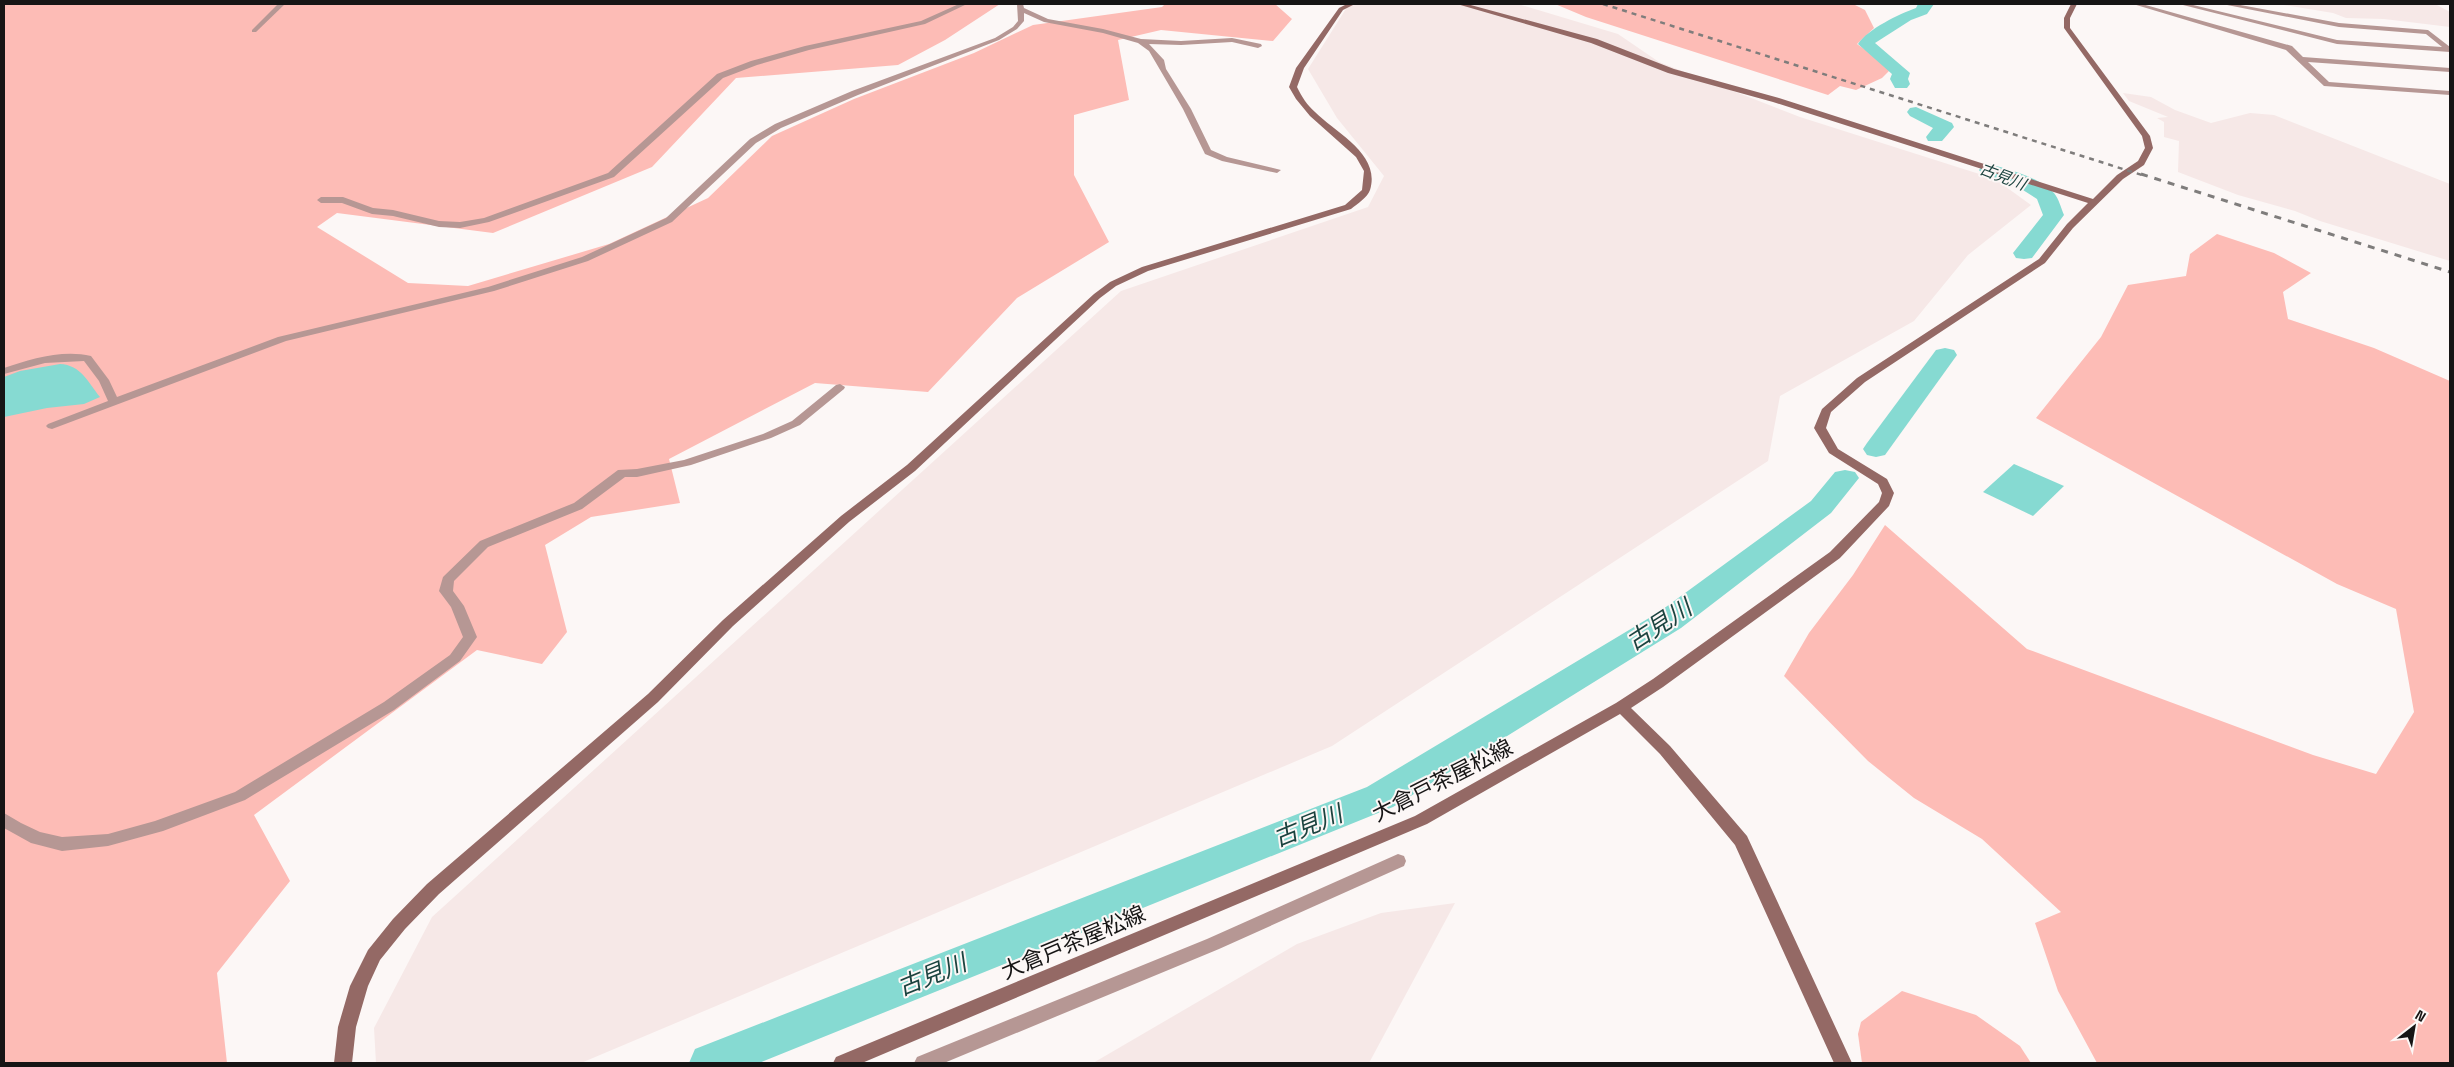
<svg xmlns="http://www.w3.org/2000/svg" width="2454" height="1067" font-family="'Space Grotesk','Noto Sans JP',sans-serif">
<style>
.built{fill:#f6e8e7}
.green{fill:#fdbcb6}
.water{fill:#86dad2}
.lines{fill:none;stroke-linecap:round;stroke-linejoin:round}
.river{fill:#86dad2;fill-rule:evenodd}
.street{fill:#b69794;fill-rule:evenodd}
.secondary{fill:#946965;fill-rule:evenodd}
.rail-far1{stroke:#7f7d7c;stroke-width:2.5;stroke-dasharray:5 5;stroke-linecap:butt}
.rail{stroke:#7f7d7c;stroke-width:3;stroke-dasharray:7 7;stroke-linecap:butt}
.labels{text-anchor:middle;stroke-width:4;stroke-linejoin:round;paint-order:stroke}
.far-water-label{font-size:16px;font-style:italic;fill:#1b433f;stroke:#fcf7f6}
.near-street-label{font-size:22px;fill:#161515;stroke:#fcf7f6}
.near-water-label{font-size:24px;font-style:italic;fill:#1b433f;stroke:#fcf7f6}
</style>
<rect width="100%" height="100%" fill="#fcf7f6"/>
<g class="built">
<polygon points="1349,4 1518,4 1618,34 1659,62 1800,117 1995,179 2031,205 1968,255 1914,321 1780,396 1768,461 1332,746 581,1063 376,1063 374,1028 432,917 1121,291 1368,207 1384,176 1337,118 1308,69"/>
<polygon points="2278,4 2435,4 2450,12 2450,27 2384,19 2346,18 2333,13"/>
<polygon points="2123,93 2151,97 2175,110 2211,123 2250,113 2274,115 2450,184 2450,261 2320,221 2295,211 2238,195 2178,172 2179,141 2164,137 2164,122 2157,118 2168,117 2129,101"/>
<polygon points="1455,903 1369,1063 1093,1063 1297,944 1381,913"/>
</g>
<g class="green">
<polygon points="4,4 1000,4 945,40 898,65 736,78 652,167 493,233 337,213 317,227 408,283 468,286 609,244 708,198 772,136 854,99 974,53 1033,25 1162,7 1165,4 1275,4 1292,19 1273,41 1161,30 1118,40 1129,100 1074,115 1074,175 1109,242 1017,298 928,392 815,383 669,459 680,503 591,517 545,545 567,632 542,664 477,650 254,815 290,881 217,973 227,1063 4,1063"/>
<polygon points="1555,4 1853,4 1865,10 1874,28 1857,44 1887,65 1890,70 1882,78 1856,90 1840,86 1828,95 1586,17"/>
<polygon points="2217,234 2274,253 2311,273 2283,292 2288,319 2374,348 2450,381 2450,1063 2097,1063 2058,991 2035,923 2061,912 1982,839 1914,798 1868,761 1784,676 1809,633 1853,575 1885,525 2027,649 2313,755 2376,774 2414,712 2396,609 2337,584 2036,418 2101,337 2128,285 2186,276 2190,254"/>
<polygon points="1902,991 1976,1015 2020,1046 2031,1063 1862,1063 1858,1034 1861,1022"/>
</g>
<g class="water">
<path d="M60,364C81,365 88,382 100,397L84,404L47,408L4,417V377L20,371Z"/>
<polygon points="2014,464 2064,486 2033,516 1983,492"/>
</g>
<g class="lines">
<g class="river">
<path d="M1918,4H1934L1927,14L1911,20L1875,43L1910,73L1908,79L1910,84L1907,88H1895L1890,79L1892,74L1858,44C1868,29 1899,14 1916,8Z"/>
<polygon points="1916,107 1952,123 1954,127 1942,141 1928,141 1926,137 1933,128 1910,116 1907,112 1910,108"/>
<path d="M1989,164C2008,169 2041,178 2054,193C2059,199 2061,208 2064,215L2032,258L2024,259L2016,258L2013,253L2043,215L2037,199L2015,185L1982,174L1979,170L1982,166Z"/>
<polygon points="1945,348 1954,350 1957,355 1885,455 1876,457 1867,455 1863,449 1867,443 1936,350"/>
<polygon points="1845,470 1855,472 1859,478 1831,513 1681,628 1393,807 759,1063 689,1063 695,1049 1367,787 1659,612 1811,501 1835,472"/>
</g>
<g class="street">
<polygon points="278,4 285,4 256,32 252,32 252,30"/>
<polygon points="959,4 967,4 925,24 809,50 757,65 723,78 614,177 489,222 460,228 439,227 393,216 372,214 342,203 321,203 317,200 321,197 343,197 373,208 393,210 439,221 460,222 484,218 608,173 717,74 751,61 805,46 921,21"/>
<path d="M1017,4H1023L1024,8L1048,19L1103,29L1141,39L1181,41L1232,38L1261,44L1262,46L1258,48L1232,42L1181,45L1149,44L1164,60L1166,69L1191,109L1211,150L1227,157L1281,170L1277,173L1222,161L1205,154L1183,109L1149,51L1138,43L1103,33L1044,22L1024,13V21L1017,29L999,40L858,95L781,128L756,143L672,222L588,261L494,291L286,341L52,429L48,428L46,426L48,424L108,401L99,381L84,361L45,363L4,374V368C30,359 63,349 91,356L109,380L117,397L278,337L488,287L582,257L666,218L750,139L775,124L852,91L995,38L1013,27L1018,21Z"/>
<polygon points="2133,4 2142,4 2292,46 2303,57 2450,68 2450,72 2308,62 2329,82 2450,91 2450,95 2324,86 2286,50"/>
<polygon points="2179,4 2189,4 2337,40 2442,47 2426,34 2339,27 2222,4 2235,4 2339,23 2428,30 2450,47 2450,52 2337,44"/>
<polygon points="840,384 845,387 844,389 800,425 771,438 691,465 637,477 625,477 582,509 488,547 454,581 453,591 464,606 477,637 460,661 394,710 245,800 163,831 108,846 62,851 31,843 4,828 4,813 21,823 40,832 62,837 108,834 155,821 235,792 384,702 450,655 463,637 451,607 439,591 443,577 480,541 574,503 618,470 637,469 684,460 763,434 792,421 836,385"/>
<polygon points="1398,854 1404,856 1406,861 1404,866 1219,949 944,1063 914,1063 917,1057 1207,939"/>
</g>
<g class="secondary">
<path d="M1347,4H1355L1343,10L1304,68L1297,87C1302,97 1307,105 1315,112C1336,133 1381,154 1370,190C1368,197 1357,204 1351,209L1148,271L1116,286L1100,298L915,471L849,522L733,626L658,702L439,894L405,929L380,960L368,986L356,1027L352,1063H334L338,1027L350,986L368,950L393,919L427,884L648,694L723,620L841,516L907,465L1094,294L1110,282L1142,267L1345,205L1362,190L1364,171L1356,157L1310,116L1296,99L1289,87L1296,68L1339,8Z"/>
<polygon points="1457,4 1467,4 1597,39 1674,69 1779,98 2093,199 2117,175 2138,161 2145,148 2142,136 2064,28 2064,18 2071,4 2077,4 2070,18 2070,28 2150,136 2153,148 2144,165 2123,179 2073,228 2045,263 1865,382 1831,412 1826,428 1838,449 1887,479 1894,493 1889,506 1840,558 1663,687 1631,708 1670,746 1747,836 1852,1063 1834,1063 1735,845 1660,754 1620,714 1427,824 862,1063 833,1063 836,1057 1415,816 1616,703 1653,679 1830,552 1879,502 1882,493 1878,484 1829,453 1814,428 1822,409 1857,378 2039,259 2067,224 2088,203 1773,102 1668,73 1591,43"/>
</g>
<polyline class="rail-far1" points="1603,4 2145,176"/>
<polyline class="rail" points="2141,174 2450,272"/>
</g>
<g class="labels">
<g class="far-water-label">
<text transform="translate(2003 176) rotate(21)" y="6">古見川</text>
</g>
<g class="near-street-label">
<text transform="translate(1442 780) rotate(-27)" y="8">大倉戸茶屋松線</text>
<text transform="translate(1073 942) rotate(-23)" y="8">大倉戸茶屋松線</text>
</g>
<g class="near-water-label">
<text transform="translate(1659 625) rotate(-33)" y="8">古見川</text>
<text transform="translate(1308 826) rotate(-22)" y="8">古見川</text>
<text transform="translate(932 975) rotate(-22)" y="8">古見川</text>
</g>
</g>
<rect width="2454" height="1067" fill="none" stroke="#161515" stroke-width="10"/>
<g transform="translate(2414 1027) rotate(31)" stroke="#fcf7f6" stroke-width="4" paint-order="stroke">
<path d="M0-4L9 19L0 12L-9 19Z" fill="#161515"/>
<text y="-8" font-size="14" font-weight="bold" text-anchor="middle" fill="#161515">N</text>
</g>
</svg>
